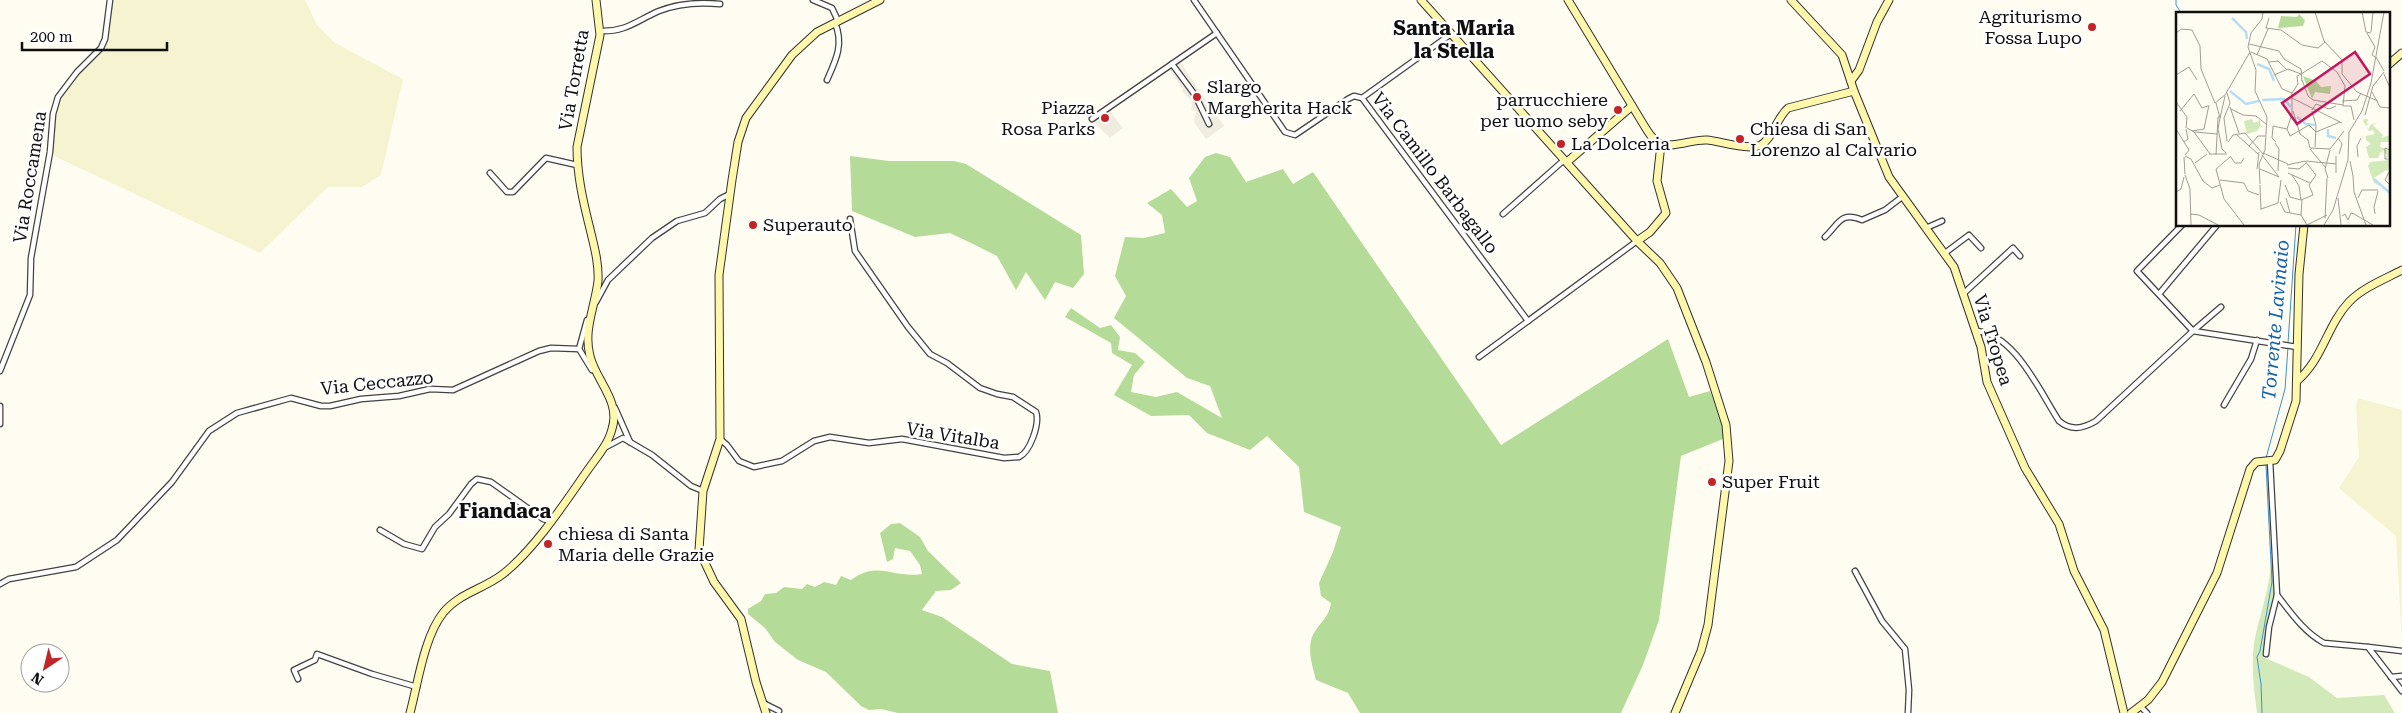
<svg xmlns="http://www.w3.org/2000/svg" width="2402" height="713" font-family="'Roboto Serif',serif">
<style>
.farmland{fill:#f6f3d1}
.green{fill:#d2eaba}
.forest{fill:#b5db99}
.plaza{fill:#f0ecdf}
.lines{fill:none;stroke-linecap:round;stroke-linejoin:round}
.stream{stroke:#3b91cf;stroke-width:1}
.street-casing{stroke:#424242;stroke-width:7}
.secondary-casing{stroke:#313131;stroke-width:9}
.street{stroke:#fff;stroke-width:4.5}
.secondary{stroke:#fff8ac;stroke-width:7}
.poi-dot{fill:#c22528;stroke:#fff;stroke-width:2}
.labels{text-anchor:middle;stroke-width:5;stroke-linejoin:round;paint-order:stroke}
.poi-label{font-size:18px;fill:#0f0f0f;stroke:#fff;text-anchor:start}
.street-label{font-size:18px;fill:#0f0f0f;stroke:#fff}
.water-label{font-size:19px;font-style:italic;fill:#1662a3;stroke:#fff}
.quarter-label{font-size:20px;font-weight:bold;fill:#0f0f0f;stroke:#fff}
.inset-river{fill:none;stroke:#b5ddf7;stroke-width:2.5}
.inset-road{fill:none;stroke:#9f9e97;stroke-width:1}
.view{fill:#c2185b;fill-opacity:0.15;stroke:#c2185b;stroke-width:2.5}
.inset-edge{fill:none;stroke:#0f0f0f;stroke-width:2.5}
</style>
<rect width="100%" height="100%" fill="#fffdf1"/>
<g class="farmland">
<polygon points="113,0 305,0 317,25 335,43 403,79 381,175 362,187 328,187 260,253 54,156 50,147 54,115 59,97 77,72 103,48 108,37"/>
<polygon points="2358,398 2402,410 2402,644 2396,536 2339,488 2359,457 2356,406"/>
</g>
<path class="green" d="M2271,557L2274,558L2276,594L2267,629L2263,657L2309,677L2337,698L2384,695L2395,713H2257C2254,689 2251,668 2254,644C2259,614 2271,588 2271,557Z"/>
<g class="forest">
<path d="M1216,153L1230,157L1246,182L1283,169L1293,184L1313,172L1501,445L1668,339L1689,397L1710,391L1723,424V439L1681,456L1659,620L1643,665L1621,713H1360L1348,693L1316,680C1313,668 1308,653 1311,641C1314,626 1329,620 1331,603L1321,596L1319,583L1333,552L1341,527L1304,512L1299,467L1267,436L1250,450L1207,433L1189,415L1151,416L1114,395L1132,365L1112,353L1111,343L1065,317L1071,308L1100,328L1111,325L1120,337L1118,350L1135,353L1145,362L1134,375L1131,392L1156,397L1177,392L1222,418L1210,386L1187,378L1114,318L1126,296L1115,276L1125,237L1144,238L1165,233L1162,215L1147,203L1171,189L1187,207L1197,201L1189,178L1205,157Z"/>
<polygon points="850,156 889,161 954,161 966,164 1081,235 1084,274 1073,288 1055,282 1045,300 1026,272 1016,290 997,256 973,244 950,233 915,237 852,211"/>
<path d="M900,523L920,537L928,551L961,583L951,590L936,591L922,610L942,617L1012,664L1050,671L1058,713H898L881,709L869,710L861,706L826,672L798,660L775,642L765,628L748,614V609L761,601L765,594L776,593L784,587L802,589L807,584L815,587L824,582L836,585L841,576L851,580C878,560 894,579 922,574L920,565L910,551L895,548L893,559L887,562L880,533L891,524Z"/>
</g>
<g class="plaza">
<polygon points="1178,59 1224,126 1206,139 1194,122 1196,111 1191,110 1192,102 1182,91 1183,89 1167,67"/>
<polygon points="1110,105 1112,114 1123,128 1110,138 1094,122 1097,114"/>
</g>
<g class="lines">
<g class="stream">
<polyline points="2176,0 2176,5 2182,14"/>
<polyline points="2288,343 2296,225"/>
<polyline points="2266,458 2285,389 2288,347"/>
<polyline points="2262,713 2261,684 2257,657 2260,651 2272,582 2266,465"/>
</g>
<g class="street-casing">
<g id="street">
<polyline points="813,0 832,8 838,21"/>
<polyline points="1194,0 1285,132 1295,135 1348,99 1354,96 1362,98 1528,321"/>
<path d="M600,31C626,32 636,21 659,11C679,3 699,2 720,4"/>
<polyline points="1172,64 1195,95 1209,124"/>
<path d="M827,80C836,60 844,44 835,23"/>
<polyline points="1362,98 1451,34"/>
<polyline points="1092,119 1217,33"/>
<polyline points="490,173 507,192 513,192 546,158 577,165"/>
<polyline points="1503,214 1564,160"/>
<polyline points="2182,225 2137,271 2193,331 2221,307"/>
<polyline points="1926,228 1942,221"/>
<path d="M1825,237C1839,224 1840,211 1862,220L1885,210L1902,197"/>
<polyline points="1945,253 1969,235 1981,248"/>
<polyline points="1963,294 2013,248 2020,256"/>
<polyline points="2159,294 2217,225"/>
<polyline points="596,302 608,280 652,238 677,221 705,213 720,199 730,194"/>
<polyline points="587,320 579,349 592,370"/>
<path d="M1975,331C2014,332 2040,392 2059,421C2071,431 2082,429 2096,421L2193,331L2297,347"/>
<polyline points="1479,357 1637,241"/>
<polyline points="0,371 30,295 31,258 50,152 53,114 58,97 77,72 101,48 105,39 110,0"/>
<polyline points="2224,405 2251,359 2257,340"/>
<polyline points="0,406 0,424"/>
<polyline points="615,408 630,442"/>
<path d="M720,439L727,445L739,461L754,467L782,461L814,441L830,437L869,443L902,439L1004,458L1019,457C1030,452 1040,424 1036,412L1013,397L997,394L980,388L947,363L930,354L908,327L855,251L850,219"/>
<polyline points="606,447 623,438 652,455 691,486 703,491"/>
<polyline points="380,530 404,544 422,549 435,527 449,514 471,484 477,479 491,482 543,519 550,521"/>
<polyline points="1855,571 1882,621 1905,649 1909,690 1908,713"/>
<polyline points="0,584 9,579 76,567 117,540 172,482 209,431 237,413 291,398 321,406 330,406 361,399 399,396 430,389 453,390 539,351 551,348 579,349"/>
<path d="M2277,595C2291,613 2304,632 2324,643L2368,647L2402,691"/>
<polyline points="2368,647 2402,651"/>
<polyline points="2266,654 2269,627 2277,595 2270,461"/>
<polyline points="2391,677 2402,676"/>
<polyline points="298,679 294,670 315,660 317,654 372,674 417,687"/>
<polyline points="763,703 779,711"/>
<polyline points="2141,707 2147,713"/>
</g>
</g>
<g class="secondary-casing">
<g id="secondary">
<polyline points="1421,0 1637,241 1660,263 1677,288 1706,362 1726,425 1729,461 1708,625 1701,651 1675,713"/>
<path d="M1568,0L1645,127C1649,133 1653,141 1661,144C1675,148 1693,139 1707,140C1720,141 1750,151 1761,145C1773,138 1776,119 1788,108L1854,91"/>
<polyline points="1791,0 1842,55 1854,91 1889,177 1954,267 1981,347 1987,382 2025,468 2059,524 2074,571 2104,630 2124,713"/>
<polyline points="2388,65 2402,53"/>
<polyline points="1851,81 1859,70 1877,22 1889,0"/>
<polyline points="1567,162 1632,106"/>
<polyline points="1637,241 1650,232 1666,213 1657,181 1661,144"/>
<path d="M2297,381C2323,359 2327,325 2349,302C2362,288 2385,279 2402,270"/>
<path d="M410,713C418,683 424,637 443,613C459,593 484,589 503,574C534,550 564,504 587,471C596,458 608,445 612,429C621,401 596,381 590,356C583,330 595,307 598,281C599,263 594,246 590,229C583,201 577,175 577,147L600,35L596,0"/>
<polyline points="766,713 756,682 741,619 714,582 699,550 703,491 720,439 719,275 732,180 738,142 746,118 792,55 817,32 880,0"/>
<polyline points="2131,713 2148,700 2162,682 2217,573 2250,469 2256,462 2275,460 2280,451 2296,401 2299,274 2304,225"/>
</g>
</g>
<use href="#street" class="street"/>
<use href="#secondary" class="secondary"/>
</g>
<g class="poi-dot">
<circle cx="2092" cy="27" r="5"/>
<circle cx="1197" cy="97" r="5"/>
<circle cx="1618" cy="110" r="5"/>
<circle cx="1105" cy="118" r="5"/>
<circle cx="1740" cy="139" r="5"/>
<circle cx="1561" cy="144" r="5"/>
<circle cx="753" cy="225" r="5"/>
<circle cx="1712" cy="482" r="5"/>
<circle cx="548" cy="544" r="5"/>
</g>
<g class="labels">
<g class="poi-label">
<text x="2082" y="23" text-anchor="end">Agriturismo<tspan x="2082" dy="21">Fossa Lupo</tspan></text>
<text x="1207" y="93">Slargo<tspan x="1207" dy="21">Margherita Hack</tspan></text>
<text x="1608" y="106" text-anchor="end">parrucchiere<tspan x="1608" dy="21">per uomo seby</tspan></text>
<text x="1095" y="114" text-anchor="end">Piazza<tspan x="1095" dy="21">Rosa Parks</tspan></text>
<text x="1750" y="135">Chiesa di San<tspan x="1750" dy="21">Lorenzo al Calvario</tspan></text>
<text x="1571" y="150">La Dolceria</text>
<text x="763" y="231">Superauto</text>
<text x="1722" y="488">Super Fruit</text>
<text x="558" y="540">chiesa di Santa<tspan x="558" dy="21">Maria delle Grazie</tspan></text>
</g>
<g class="street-label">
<text transform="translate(574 80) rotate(-80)" y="6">Via Torretta</text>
<text transform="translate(1435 173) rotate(53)" y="6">Via Camillo Barbagallo</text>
<text transform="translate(30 177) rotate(-81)" y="6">Via Roccamena</text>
<text transform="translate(1993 340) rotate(73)" y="6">Via Tropea</text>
<text transform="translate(377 383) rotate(-6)" y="6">Via Ceccazzo</text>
<text transform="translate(953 436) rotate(9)" y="6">Via Vitalba</text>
</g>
<g class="water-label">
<text transform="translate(2275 320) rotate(-85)" y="7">Torrente Lavinaio</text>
</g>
<g class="quarter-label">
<text x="1454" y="35">Santa Maria<tspan x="1454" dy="23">la Stella</tspan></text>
<text x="505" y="518">Fiandaca</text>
</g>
</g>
<g transform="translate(2176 12)">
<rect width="214" height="214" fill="#fffdf1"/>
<path d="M189,106L192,108L190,112L193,111L190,114L193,117L194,113L202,110L197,113L207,123L205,126L214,123V130H205L204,135L214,138V145L209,146L211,143L206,137L208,143L205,139L202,146H193L190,135L195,132L190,128V124L199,122L197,118L193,119L187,109ZM76,107L78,111L84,108L85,113L81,119L71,122L68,109ZM214,148L212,159L210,158L198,166L204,174L198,171L192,154L194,150Z" fill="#d2eaba"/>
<path d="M123,2L129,8L127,14L102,16L105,4L121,5ZM127,64L140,69L145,75L155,74L154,82L139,80L136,87Z" fill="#b5db99"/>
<path class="inset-river" d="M56,6L70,20L71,27M81,52L93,57L98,69M54,79L70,92L83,89M86,88L108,87L115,95M121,105L130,112L139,113M152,117V124L160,126M198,167L214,181"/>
<path class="inset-road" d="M139,0L148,29L166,48V62L181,80L202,89M186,0L190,20L195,21M93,6L90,16L105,18L126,33L142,36L149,30M195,20L197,0M0,21L5,17L16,18L24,34L25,57L39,91M191,21L199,35L196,43L199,45M73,32L103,39L108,47L125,57L126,69M75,40L91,47L106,77L116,81V102L111,117L114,124L133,113L140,120L164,110M81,43L92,17M200,45L208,59M93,50L102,49L111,58M125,62L146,49L161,60L169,74L167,94H175L178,108M208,62L214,76M0,63L13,55L21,68M98,63L112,57L125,62M126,68L132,84L137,88L167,93M196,80L204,95L214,96M51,81L54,91L48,106L51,129M116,81L122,72L121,64L125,62M114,85L166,111M166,89L181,88L185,81M0,90L11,105L10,116M39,91L49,83L74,40M40,91L44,106L49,84M54,95L63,121M55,97L67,103L80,104L90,112M136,98L140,92L153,97L160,94M4,99L18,82L26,96L32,94M117,99L124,122L132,128L134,136M136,99L140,113L139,135M189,103L197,74L208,60M44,106L42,117L46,137L50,141M29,112L33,93M11,116L18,120L34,142M0,117L8,130M16,119L28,117L29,112M19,120L41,122M61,123L82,142M162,126L166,132L163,142M8,130L12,127L10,117M8,130L13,138L9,143M52,130L57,123L69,121L87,142M100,130L96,126L97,114L111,117M99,131L103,137L102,159M73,134L82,124H89M134,136L154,137L168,119M134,137L150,156M214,138L209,136V147H214M87,141L112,152M33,142H51M40,143L42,105H44M86,143L103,165M9,144L15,147L27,169L36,176L44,173M54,144L59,151H65L68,146M8,145L9,162M54,145L40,157L48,187L68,213M182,145L181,134L185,126M130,149L160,152M174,149L177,164M19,151L31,142M111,153L129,149M112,156L123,157L130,151M81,157L83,140M84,157L103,165M214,158L209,168L214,173M112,161L134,171M160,161V144M9,163L14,177L15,213M116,163L123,174L125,188L137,183L133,173L140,163L129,149M177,164L178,180L190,213M152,166L149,157L154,138M44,168L68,171L72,179L83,183M84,172L83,152L89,138L91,105L79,79L80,58L72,35L75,21L86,7L87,0M84,173L85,198M109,173L114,185L125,188M0,180L5,177L8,165M110,186L114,201M162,186L165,213M182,186L186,178H202M104,190L109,200L125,203M85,197L102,191L105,168M14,202L23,203L42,213M178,202L197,213M199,202L198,195L202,179M125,203L131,213L151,203M125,203L126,188M166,204L169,202L172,208L175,201L178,202M149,206L151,166M148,213L157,198L172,148L173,120L186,99L195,71L208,0"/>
<path class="view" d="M179,40L194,62L121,112L106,91Z"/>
<rect width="214" height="214" class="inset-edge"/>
</g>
<g transform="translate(45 668) rotate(215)"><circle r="24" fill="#ffffff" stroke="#9f9f9f"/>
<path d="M0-4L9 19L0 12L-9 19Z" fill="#c22528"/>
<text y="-8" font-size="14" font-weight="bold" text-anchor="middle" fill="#0f0f0f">N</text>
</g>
<path d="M22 42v8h145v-8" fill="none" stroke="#0f0f0f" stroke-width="2.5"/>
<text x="30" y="42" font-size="15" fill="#0f0f0f" stroke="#ffffff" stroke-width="4" paint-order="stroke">200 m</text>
</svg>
